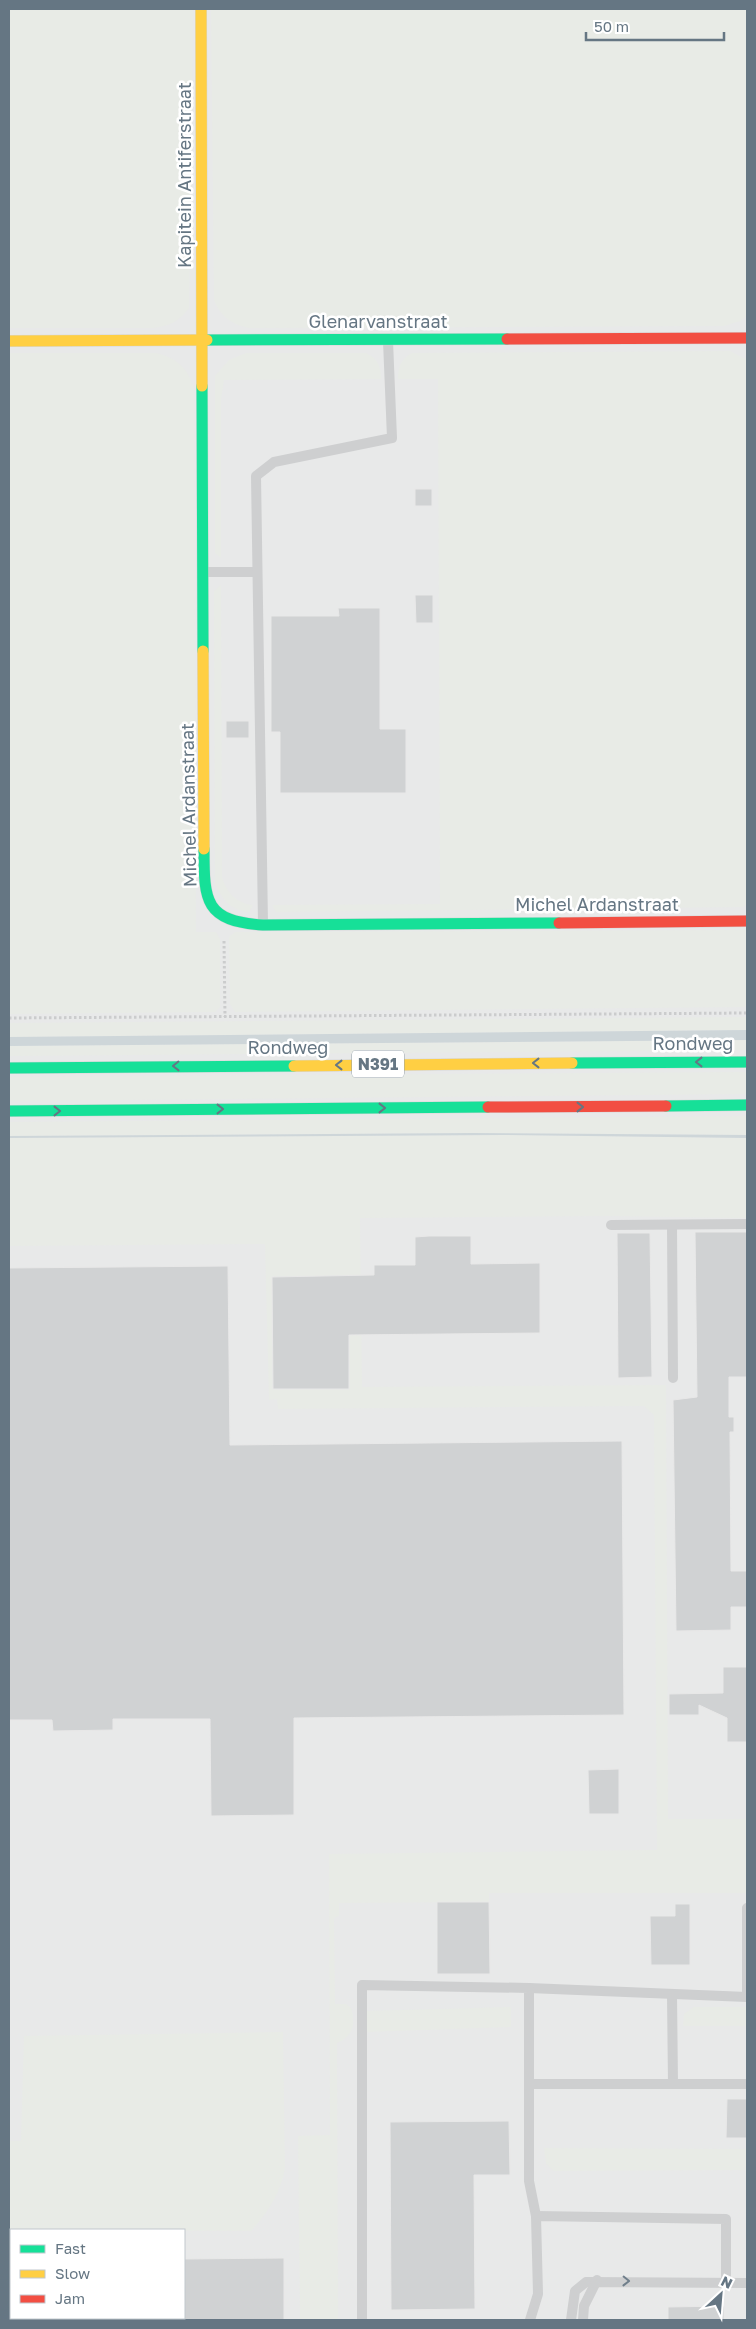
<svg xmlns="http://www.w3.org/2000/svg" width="756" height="2329" font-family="'Golos Text',sans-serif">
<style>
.built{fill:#e8e9e9;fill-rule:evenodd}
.green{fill:#e8ebe6}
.water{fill:#ced6d9}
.building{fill:#d0d2d3;stroke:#e8e8e8}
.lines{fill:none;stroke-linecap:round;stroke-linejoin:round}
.fast-casing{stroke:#d5d6d7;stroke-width:12}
.slow-casing{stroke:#d5d6d7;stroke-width:12}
.jam-casing{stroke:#d5d6d7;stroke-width:12}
.path{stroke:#cbcccd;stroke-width:3;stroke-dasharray:2.5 2.5;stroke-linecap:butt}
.lane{stroke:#cecfd0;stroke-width:10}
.fast{stroke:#16e098;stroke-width:11}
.slow{stroke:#ffcf43;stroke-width:11}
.jam{stroke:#f24e42;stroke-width:11}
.oneway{stroke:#657683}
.oneway2{stroke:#707f8b}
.labels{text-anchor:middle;stroke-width:5;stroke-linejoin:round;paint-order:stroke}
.shield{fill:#fff;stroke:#939fa8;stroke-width:1}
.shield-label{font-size:16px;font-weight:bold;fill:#657683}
.street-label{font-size:18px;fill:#657683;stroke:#fff}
</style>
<rect width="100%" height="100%" fill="#f9f9f9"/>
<path class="built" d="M9,9H747V2320H9ZM11,2230H184V2318H11Z"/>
<g class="green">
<path d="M9,9H193L189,308C180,321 169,326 154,328H9Z"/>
<path d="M211,9H747V316L740,321L724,326L250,328C232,325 221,317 214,300Z"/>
<path d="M730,351L747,360V904L743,907L276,912L272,905L440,904L438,379H398C398,367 401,359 412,353Z"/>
<path d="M9,353H156C177,358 188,368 194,389L196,932H216L220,939V1007L215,1012L9,1014Z"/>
<path d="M246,353H366C378,359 381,366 381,379L224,380L221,399V558L215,553V376L229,360Z"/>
<path d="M221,585L222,877C226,892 237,904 253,905L249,912C230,910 223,900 215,884L214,591Z"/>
<polygon points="747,930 747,1003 745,1007 235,1012 230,1004 229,937 235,932"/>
<polygon points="747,1017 747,1030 9,1037 9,1023"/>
<polygon points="747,1040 747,1050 9,1056 9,1046"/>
<polygon points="747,1072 747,1094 9,1101 9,1077"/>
<polygon points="747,1116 747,1135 473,1133 9,1136 9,1122"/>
<path d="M501,1135L747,1138V1218L609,1216L360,1218L362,1387L666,1385L668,1819H747V1893H489V1902L339,1903V1916L334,1918L335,2004H346L351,2008C356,2023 353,2037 337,2043L338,2320H300L298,2136L330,2135L329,1854L657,1850L654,1415L644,1406L278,1409L277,1399L269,1400L265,1244L9,1246V1138Z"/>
<polygon points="511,2007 511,2027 365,2032 366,2011"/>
<polygon points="694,2007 747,2007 747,2026 683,2026 684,2014"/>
<path d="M283,2032L285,2169C280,2194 268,2212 251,2231L11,2230V2234H9V2141H21L24,2036Z"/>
<polygon points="544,2148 747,2149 747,2170 554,2171 546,2164"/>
</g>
<g class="water">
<polygon points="747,1030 747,1040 9,1046 9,1037"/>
<polygon points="473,1133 747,1135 747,1138 501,1135 9,1138 9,1136"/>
</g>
<g class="building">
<rect x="415" y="489" width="17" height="17"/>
<polygon points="415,595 433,595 433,623 416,623"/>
<polygon points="338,608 380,608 380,729 406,729 406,793 280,793 280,732 271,732 271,616 339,616"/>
<rect x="226" y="721" width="23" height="17"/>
<polygon points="695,1232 747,1232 747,1377 729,1377 729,1417 734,1417 734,1432 730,1432 731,1571 747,1571 747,1607 731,1607 731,1630 676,1631 673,1400 697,1397"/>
<polygon points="617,1233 650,1233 652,1377 618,1378"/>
<polygon points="429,1236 471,1236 471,1264 540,1263 540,1333 349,1335 349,1389 273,1389 272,1277 374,1275 374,1265 415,1265 415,1237"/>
<polygon points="228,1266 230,1445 622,1441 624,1715 294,1718 294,1815 211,1816 210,1719 113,1719 113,1730 53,1731 52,1720 9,1720 9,1268"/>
<polygon points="723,1667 747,1667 747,1742 727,1742 727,1718 699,1705 699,1715 669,1715 669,1694 723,1693"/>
<polygon points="619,1769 619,1814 589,1814 588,1770"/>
<polygon points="437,1902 489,1902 490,1974 437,1974"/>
<polygon points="675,1904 690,1904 690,1965 651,1965 650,1916 675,1916"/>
<polygon points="727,2099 747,2099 747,2138 726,2138"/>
<polygon points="509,2121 510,2175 474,2175 475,2309 391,2310 390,2122"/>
<polygon points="284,2258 284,2320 184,2320 184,2259"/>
<polygon points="724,2306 724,2320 668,2320 668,2307"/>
</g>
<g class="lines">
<g class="fast-casing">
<g id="fast">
<polyline points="207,340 507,339"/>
<polyline points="202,386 203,651"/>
<path d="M204,849C204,902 205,921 263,925L559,923"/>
<polyline points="572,1063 747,1062"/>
<polyline points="9,1068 294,1066"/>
<polyline points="666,1106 747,1105"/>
<polyline points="9,1111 488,1107"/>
</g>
</g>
<g class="slow-casing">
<g id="slow">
<polyline points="201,9 202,386"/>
<polyline points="9,341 207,340"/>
<polyline points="203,651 204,849"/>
<polyline points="294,1066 572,1063"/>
</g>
</g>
<g class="jam-casing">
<g id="jam">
<polyline points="507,339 747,338"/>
<polyline points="559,923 747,921"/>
<polyline points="488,1107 666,1106"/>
</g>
</g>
<g class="path">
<polyline points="224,941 225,1017"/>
<polyline points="9,1018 747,1013"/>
</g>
<g class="lane">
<polyline points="204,572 257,572"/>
<polyline points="263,924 256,476 274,462 392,438 388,341"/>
<polyline points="611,1225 747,1224"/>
<polyline points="672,1225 673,1378"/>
<polyline points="529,1988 747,1997 747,1908"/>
<polyline points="672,1995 673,2084"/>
<polyline points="529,2084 747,2084"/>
<polyline points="362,2320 362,1985 529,1988 529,2181 536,2216"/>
<polyline points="530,2320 538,2294 536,2216 726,2219 726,2282"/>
<polyline points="571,2320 575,2291 586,2282 747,2283"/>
<polyline points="583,2320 584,2306 597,2280"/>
</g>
<use href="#fast" class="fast"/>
<use href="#slow" class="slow"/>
<use href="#jam" class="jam"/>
</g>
<defs><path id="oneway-chevron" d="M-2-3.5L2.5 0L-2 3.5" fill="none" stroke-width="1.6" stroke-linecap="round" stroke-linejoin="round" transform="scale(1.25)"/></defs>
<g class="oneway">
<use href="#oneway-chevron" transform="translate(699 1062) rotate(180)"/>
<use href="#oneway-chevron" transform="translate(536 1063) rotate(180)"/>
<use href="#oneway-chevron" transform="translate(339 1065) rotate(180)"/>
<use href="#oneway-chevron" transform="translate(176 1066) rotate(179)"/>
<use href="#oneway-chevron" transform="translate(580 1107)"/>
<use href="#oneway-chevron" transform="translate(382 1108)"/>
<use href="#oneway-chevron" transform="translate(220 1109)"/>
<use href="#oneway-chevron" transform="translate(57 1111)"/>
</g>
<use class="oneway2" href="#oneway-chevron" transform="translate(626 2281) rotate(1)"/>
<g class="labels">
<rect class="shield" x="352" y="1050.5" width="52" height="27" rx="4"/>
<g class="shield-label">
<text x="378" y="1070">N391</text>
</g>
<g class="street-label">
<text transform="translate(185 175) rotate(-90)" y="6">Kapitein Antiferstraat</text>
<text x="378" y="328">Glenarvanstraat</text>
<text transform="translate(189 805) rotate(-91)" y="6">Michel Ardanstraat</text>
<text x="597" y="911">Michel Ardanstraat</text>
<text x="693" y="1050">Rondweg</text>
<text x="288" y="1054">Rondweg</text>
</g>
</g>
<rect width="756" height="2329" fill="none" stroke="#657683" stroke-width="20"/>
<rect x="10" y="2229" width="175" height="90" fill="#ffffff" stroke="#c1c8cd"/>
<rect x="20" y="2245" width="25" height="8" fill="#16e098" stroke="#c1c8cd"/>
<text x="55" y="2254" font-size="15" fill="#657683">Fast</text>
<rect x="20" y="2270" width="25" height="8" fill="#ffcf43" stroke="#c1c8cd"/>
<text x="55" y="2279" font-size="15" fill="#657683">Slow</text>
<rect x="20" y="2295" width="25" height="8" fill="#f24e42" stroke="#c1c8cd"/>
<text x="55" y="2304" font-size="15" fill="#657683">Jam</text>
<g transform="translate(721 2294) rotate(26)" stroke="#ffffff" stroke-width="4" paint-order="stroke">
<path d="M0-4L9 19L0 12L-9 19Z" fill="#657683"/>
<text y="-8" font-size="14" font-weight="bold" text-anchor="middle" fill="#657683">N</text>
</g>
<path d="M586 32v8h138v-8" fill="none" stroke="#657683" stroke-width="2.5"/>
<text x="594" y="32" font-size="15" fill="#657683" stroke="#ffffff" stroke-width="4" paint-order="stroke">50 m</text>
</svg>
